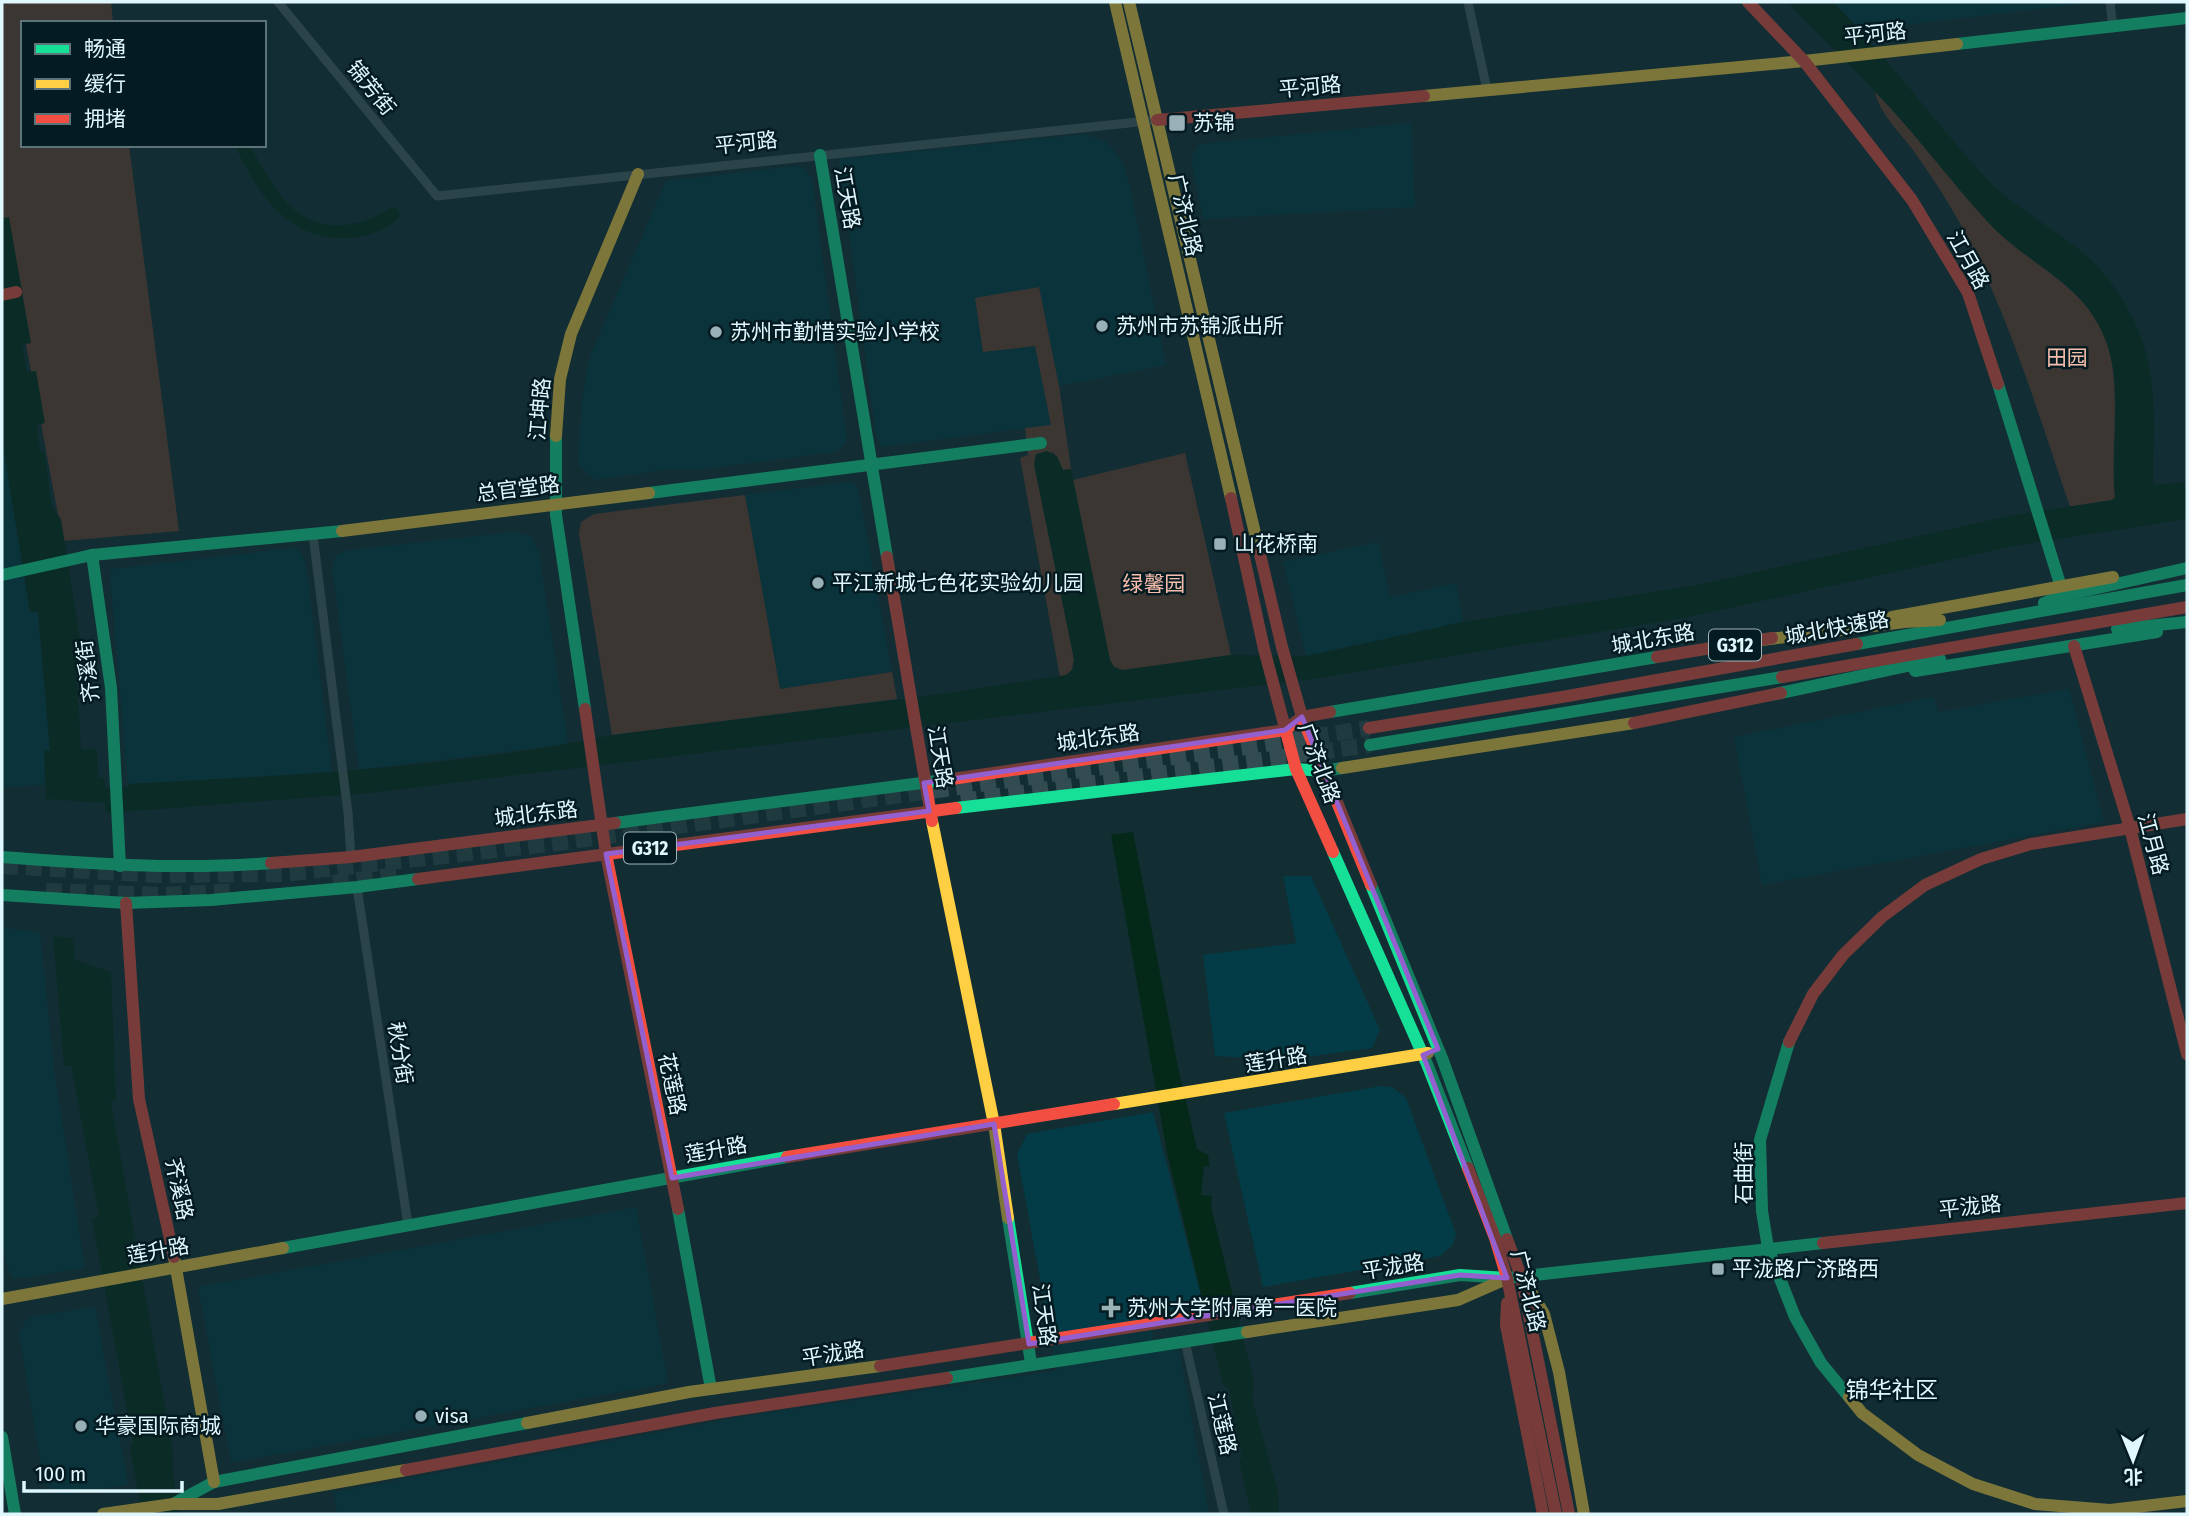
<svg xmlns="http://www.w3.org/2000/svg" width="2189" height="1516" font-family="'Fira Sans Condensed','Noto Sans SC',sans-serif">
<style>
.built{fill:#033b46}
.green{fill:#6f4134}
.water{fill:#042918}
.lines{fill:none;stroke-linecap:round;stroke-linejoin:round}
.highway-tunnel{stroke:#324c51;stroke-width:16;stroke-dasharray:16 8;stroke-linecap:butt}
.street{stroke:#4b6066;stroke-width:9}
.fast{stroke:#16e098;stroke-width:12}
.slow{stroke:#ffcf43;stroke-width:12}
.jam{stroke:#f24e42;stroke-width:12}
.marked{fill:none;stroke:#945fce;stroke-width:5;stroke-linejoin:round}
.poi-dot{fill:#98b1b6;stroke:#041b21;stroke-width:2.5}
.labels{text-anchor:middle;stroke-width:5;stroke-linejoin:round;paint-order:stroke}
.shield{fill:#041b21;stroke:#9eb5bb;stroke-width:2}
.shield-label{font-size:19px;font-weight:bold;fill:#e0f7fd}
.street-label{font-size:21px;fill:#e0f7fd;stroke:#041b21}
.poi-label{font-size:21px;fill:#e0f7fd;stroke:#041b21;text-anchor:start}
.park-label{font-size:21px;fill:#f9bdac;stroke:#041b21}
.neighbourhood-label{font-size:23px;fill:#e0f7fd;stroke:#041b21}
</style>
<rect width="100%" height="100%" fill="#132e33"/>
<g class="built">
<polygon points="1833,2 2098,2 1861,30"/>
<polygon points="1411,123 1415,207 1203,219 1192,164 1193,153 1200,144"/>
<polygon points="1086,134 1108,143 1123,163 1130,188 1166,365 1059,386 1039,288 975,298 983,352 1035,346 1051,425 882,447 876,435 839,159"/>
<polygon points="794,166 803,167 812,179 847,441 836,452 695,470 662,470 595,480 578,465 582,400 590,356 666,181"/>
<polygon points="2,440 30,611 38,611 50,751 44,752 45,785 2,787"/>
<polygon points="848,482 853,483 858,488 892,672 780,689 745,495"/>
<polygon points="514,532 531,536 539,552 568,744 359,770 332,567 336,555 348,550"/>
<polygon points="1378,542 1390,597 1456,583 1463,622 1306,656 1283,562"/>
<polygon points="294,548 299,549 306,564 332,773 128,784 110,575 112,569"/>
<polygon points="2069,689 2104,822 1762,885 1734,737 1934,697 1938,712"/>
<polygon points="1283,876 1311,876 1380,1030 1372,1048 1285,1060 1215,1056 1203,955 1296,943"/>
<polygon points="2,927 40,933 54,1069 85,1268 14,1279 7,1269 2,1241"/>
<polygon points="1381,1086 1392,1087 1406,1098 1456,1234 1453,1245 1440,1256 1263,1287 1224,1113"/>
<polygon points="1153,1112 1203,1303 1149,1314 1155,1352 1179,1348 1209,1514 337,1514 334,1492 752,1415 1057,1371 1017,1154 1027,1134"/>
<polygon points="636,1207 668,1383 231,1463 198,1287"/>
<polygon points="95,1307 128,1485 68,1494 58,1493 45,1484 43,1477 19,1334 26,1320 31,1317"/>
</g>
<g class="green">
<polygon points="2,2 111,2 113,23 23,23 23,145 129,145 179,531 63,541 2,216"/>
<path d="M1875,92C1915,133 1949,179 1987,221C2027,266 2092,286 2109,349C2121,398 2110,448 2115,498L2112,500L2070,507C2038,412 2009,316 1962,227C1947,200 1931,175 1913,150C1899,131 1881,116 1875,92Z"/>
<polygon points="1039,287 1059,386 1071,469 1063,470 1053,452 1034,464 1074,659 1071,673 1060,677 1020,458 1028,455 1025,428 1051,425 1035,346 983,352 975,298"/>
<path d="M1185,453L1231,655L1128,670C1120,670 1113,669 1110,660L1073,480Z"/>
<polygon points="745,495 780,689 892,672 897,699 612,735 579,534 581,522 594,514"/>
</g>
<g class="water">
<path d="M1787,2H1833C1888,57 1934,122 1987,179C2013,206 2047,224 2076,247C2116,278 2145,329 2151,378C2156,413 2153,450 2153,485L2187,482V519L2014,546L1684,618L1314,679L370,793L106,813L105,803L46,799L44,751L50,750L38,612H30L2,440V214L3,218L9,217L31,343L22,345L27,372L36,371L45,423L37,425L40,452L44,451L52,507L61,519L83,659L76,665L81,749H97L98,778H104L105,788L128,787V784C290,775 453,768 612,735L927,696L1066,675L1073,669L1074,659L1034,464L1036,454L1047,451L1057,456L1063,470L1071,469L1110,660L1114,667L1122,670L1231,655L1306,656L1463,622L1697,585L2014,515L2112,500L2115,497C2110,446 2125,388 2105,339C2081,278 2028,266 1987,221C1952,183 1922,142 1887,104C1855,69 1820,36 1787,2Z"/>
<path d="M235,145H250C260,164 277,194 292,208C323,234 362,228 392,207L398,209L400,216C392,227 376,233 363,236C296,250 259,199 235,145Z"/>
<polygon points="1133,832 1178,1067 1197,1149 1208,1155 1210,1167 1204,1166 1201,1195 1212,1196 1211,1207 1254,1382 1252,1398 1278,1492 1279,1514 1251,1514 1239,1460 1242,1457 1229,1389 1223,1385 1167,1153 1111,835"/>
<polygon points="53,936 73,938 75,960 111,972 116,1099 111,1102 173,1452 173,1473 179,1514 142,1514 130,1448 133,1443 92,1219 99,1216 71,1065 64,1066"/>
</g>
<g class="lines">
<g class="highway-tunnel">
<polyline points="961,801 1370,745"/>
<polyline points="2,866 158,875 284,874 550,844 1246,747 1369,728"/>
<polyline points="333,883 404,874"/>
<polyline points="46,891 163,895 237,891"/>
</g>
<g class="street">
<polyline points="278,2 437,196 1157,120"/>
<polyline points="1468,2 1487,90"/>
<polyline points="2110,2 2113,28"/>
<polyline points="313,535 348,813 351,857"/>
<polyline points="357,887 408,1225"/>
<polyline points="1185,1341 1224,1514"/>
</g>
<g class="fast">
<polyline points="1957,44 2187,18"/>
<polyline points="820,155 887,557"/>
<polyline points="1998,384 2061,587"/>
<polyline points="556,436 556,515 585,709"/>
<polyline points="649,493 1041,443"/>
<polyline points="92,555 111,688 120,866"/>
<polyline points="2,575 92,555 342,531"/>
<polyline points="2044,603 2058,597 2187,568"/>
<polyline points="2117,629 2187,622"/>
<polyline points="1857,644 2187,585"/>
<polyline points="1915,671 2157,632"/>
<polyline points="1771,695 1940,659"/>
<polyline points="1330,712 1657,657"/>
<polyline points="1370,745 1782,677"/>
<polyline points="956,808 1296,769 1323,771 1342,768"/>
<polyline points="615,823 952,779"/>
<polyline points="1333,852 1427,1064 1468,1168"/>
<path d="M2,857C92,864 181,870 271,863"/>
<polyline points="1371,885 1442,1058 1507,1239"/>
<polyline points="2,895 126,903 211,900 357,887 418,879"/>
<polyline points="1789,1042 1760,1140 1762,1211 1768,1248 1795,1317 1821,1363 1849,1397"/>
<polyline points="678,1209 711,1389"/>
<polyline points="1008,1218 1031,1363"/>
<polyline points="283,1248 787,1157"/>
<polyline points="1350,1293 1460,1275 1507,1278 1823,1243"/>
<polyline points="947,1378 1247,1332"/>
<polyline points="2,1437 15,1514"/>
<polyline points="173,1504 214,1482 527,1423"/>
</g>
<g class="slow">
<polyline points="1115,2 1231,498"/>
<polyline points="1129,2 1259,550"/>
<polyline points="1424,96 1804,61 1957,44"/>
<polyline points="556,436 560,379 571,334 638,174"/>
<polyline points="342,531 649,493"/>
<polyline points="1892,617 2113,577"/>
<polyline points="1762,640 1905,622 1940,620"/>
<polyline points="1342,768 1634,723"/>
<polyline points="932,821 994,1124 1008,1218"/>
<polyline points="1114,1104 1428,1053"/>
<polyline points="174,1257 214,1482"/>
<polyline points="1527,1285 1544,1314 1559,1372 1584,1514"/>
<polyline points="2,1299 283,1248"/>
<polyline points="1247,1332 1458,1300 1506,1279"/>
<polyline points="1849,1397 1862,1413 1918,1455 1973,1484 2035,1504 2110,1510 2187,1501"/>
<polyline points="527,1423 689,1392 880,1366"/>
<polyline points="103,1514 173,1504 218,1504 406,1470"/>
</g>
<g class="jam">
<polyline points="1748,2 1804,61 1912,200 1968,293 1998,384"/>
<polyline points="1157,120 1424,96"/>
<polyline points="2,295 16,292"/>
<polyline points="1231,498 1264,649 1296,769 1333,852"/>
<polyline points="1259,550 1282,647 1302,717 1371,885"/>
<polyline points="887,557 932,821"/>
<polyline points="2074,646 2130,828 2187,1054"/>
<polyline points="1657,657 1772,638"/>
<polyline points="1782,677 2187,607"/>
<polyline points="585,709 606,854 678,1209"/>
<polyline points="1634,723 1781,693"/>
<polyline points="1369,728 1568,696 1857,644"/>
<polyline points="952,779 1285,730 1302,717 1330,712"/>
<polyline points="271,863 351,857 615,823"/>
<polyline points="418,879 956,808"/>
<polyline points="126,903 139,1099 174,1257"/>
<polyline points="1789,1042 1813,994 1843,955 1882,917 1925,885 1981,859 2031,844 2187,819"/>
<polyline points="787,1157 1114,1104"/>
<polyline points="1468,1168 1495,1238 1507,1278 1556,1514"/>
<polyline points="1507,1239 1521,1276 1569,1514"/>
<polyline points="1823,1243 2187,1203"/>
<polyline points="1507,1303 1506,1325 1543,1514"/>
<polyline points="880,1366 1350,1293"/>
<polyline points="406,1470 715,1413 947,1378"/>
</g>
</g>
<path d="M0 0H2189V1516H0ZM1302,717L1438,1049L1423,1055L1507,1278L1460,1275L1029,1344L994,1124L672,1178L606,854L929,811L924,783L1285,730Z" fill="#132e33" fill-opacity=".55" fill-rule="evenodd"/>
<path class="marked" d="M1302,717L1438,1049L1423,1055L1507,1278L1460,1275L1029,1344L994,1124L672,1178L606,854L929,811L924,783L1285,730Z"/>
<g class="poi-dot">
<rect x="1168" y="114" width="18" height="18" rx="3.5"/>
<circle cx="1102" cy="326" r="7"/>
<circle cx="716" cy="332" r="7"/>
<rect x="1213" y="537" width="14" height="14" rx="3.5"/>
<circle cx="818" cy="583" r="7"/>
<rect x="1711" y="1262" width="14" height="14" rx="3.5"/>
<path d="M1107.5 1297.5h7v7h7v7h-7v7h-7v-7h-7v-7h7z"/>
<circle cx="421" cy="1416" r="7"/>
<circle cx="81" cy="1426" r="7"/>
</g>
<g class="labels">
<g class="shield">
<rect x="1709" y="629.5" width="52" height="31" rx="5"/>
<rect x="624" y="832.5" width="52" height="31" rx="5"/>
</g>
<g class="shield-label">
<text x="1735" y="652">G312</text>
<text x="650" y="855">G312</text>
</g>
<g class="street-label">
<text transform="translate(1875 34) rotate(-6)" y="7">平河路</text>
<text transform="translate(1310 87) rotate(-5)" y="7">平河路</text>
<text transform="translate(371 88) rotate(51)" y="7">锦芳街</text>
<text transform="translate(746 143) rotate(-6)" y="7">平河路</text>
<text transform="translate(847 198) rotate(80)" y="7">江天路</text>
<text transform="translate(1185 215) rotate(77)" y="7">广济北路</text>
<text transform="translate(1968 260) rotate(61)" y="7">江月路</text>
<text transform="translate(540 409) rotate(-85)" y="7">江坤路</text>
<text transform="translate(518 489) rotate(-7)" y="7">总官堂路</text>
<text transform="translate(1837 628) rotate(-10)" y="7">城北快速路</text>
<text transform="translate(1653 639) rotate(-10)" y="7">城北东路</text>
<text transform="translate(88 671) rotate(-97)" y="7">齐溪街</text>
<text transform="translate(1098 738) rotate(-8)" y="7">城北东路</text>
<text transform="translate(940 757) rotate(81)" y="7">江天路</text>
<text transform="translate(1319 763) rotate(70)" y="7">广济北路</text>
<text transform="translate(536 814) rotate(-7)" y="7">城北东路</text>
<text transform="translate(2153 844) rotate(75)" y="7">江月路</text>
<text transform="translate(400 1053) rotate(81)" y="7">秋分街</text>
<text transform="translate(1276 1060) rotate(-9)" y="7">莲升路</text>
<text transform="translate(672 1084) rotate(78)" y="7">花莲路</text>
<text transform="translate(716 1150) rotate(-10)" y="7">莲升路</text>
<text transform="translate(1744 1173) rotate(-90)" y="7">石曲街</text>
<text transform="translate(179 1189) rotate(78)" y="7">齐溪路</text>
<text transform="translate(1970 1207) rotate(-6)" y="7">平泷路</text>
<text transform="translate(158 1251) rotate(-10)" y="7">莲升路</text>
<text transform="translate(1393 1267) rotate(-9)" y="7">平泷路</text>
<text transform="translate(1528 1291) rotate(76)" y="7">广济北路</text>
<text transform="translate(1044 1315) rotate(82)" y="7">江天路</text>
<text transform="translate(833 1354) rotate(-9)" y="7">平泷路</text>
<text transform="translate(1222 1424) rotate(77)" y="7">江莲路</text>
</g>
<g class="poi-label">
<text x="1193" y="130">苏锦</text>
<text x="1116" y="333">苏州市苏锦派出所</text>
<text x="730" y="339">苏州市勤惜实验小学校</text>
<text x="1234" y="551">山花桥南</text>
<text x="832" y="590">平江新城七色花实验幼儿园</text>
<text x="1732" y="1276">平泷路广济路西</text>
<text x="1127" y="1315">苏州大学附属第一医院</text>
<text x="435" y="1423">visa</text>
<text x="95" y="1433">华豪国际商城</text>
</g>
<g class="park-label">
<text x="2067" y="365">田园</text>
<text x="1154" y="591">绿馨园</text>
</g>
<g class="neighbourhood-label">
<text x="1892" y="1398">锦华社区</text>
</g>
</g>
<rect width="2189" height="1516" fill="none" stroke="#e0f7fd" stroke-width="7"/>
<rect x="21" y="21" width="245" height="126" fill="#041b21" stroke="#5c7379" stroke-width="2"/>
<rect x="35" y="44" width="35" height="10" fill="#16e098" stroke="#5c7379" stroke-width="2"/>
<text x="84" y="56" font-size="21" fill="#e0f7fd">畅通</text>
<rect x="35" y="79" width="35" height="10" fill="#ffcf43" stroke="#5c7379" stroke-width="2"/>
<text x="84" y="91" font-size="21" fill="#e0f7fd">缓行</text>
<rect x="35" y="114" width="35" height="10" fill="#f24e42" stroke="#5c7379" stroke-width="2"/>
<text x="84" y="126" font-size="21" fill="#e0f7fd">拥堵</text>
<g transform="translate(2133 1460) rotate(179)" stroke="#041b21" stroke-width="5" paint-order="stroke">
<path d="M0-5L12 26L0 18L-12 26Z" fill="#e0f7fd"/>
<text y="-10" font-size="19" font-weight="bold" text-anchor="middle" fill="#e0f7fd">北</text>
</g>
<path d="M24 1481v10h158v-10" fill="none" stroke="#e0f7fd" stroke-width="3.5"/>
<text x="35" y="1481" font-size="21" fill="#e0f7fd" stroke="#041b21" stroke-width="5" paint-order="stroke">100 m</text>
</svg>
